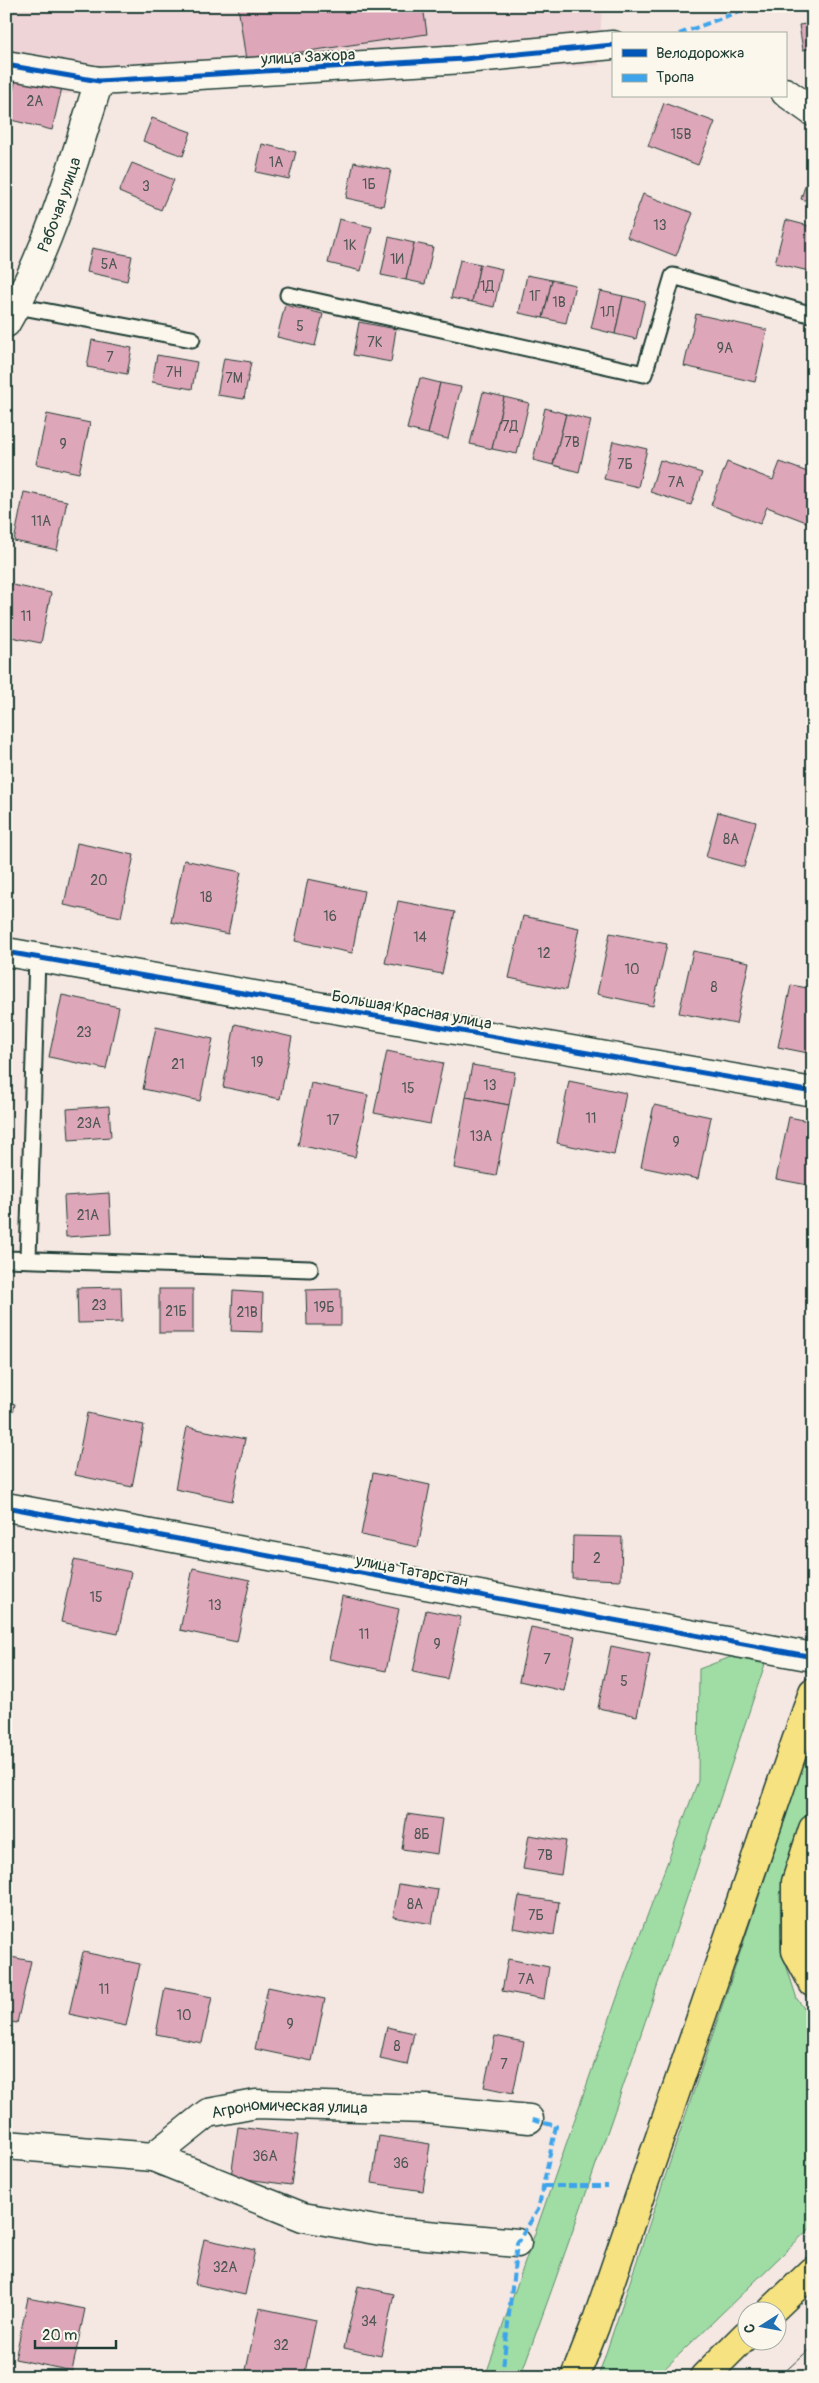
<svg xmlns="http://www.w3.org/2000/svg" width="819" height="2383" font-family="Pangolin,sans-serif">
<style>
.built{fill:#eed4d6}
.green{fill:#9fdda5;stroke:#5f8d6c}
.building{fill:#dea6b9;stroke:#1f3d34}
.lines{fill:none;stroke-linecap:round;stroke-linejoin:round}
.lane-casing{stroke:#1f3d34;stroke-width:19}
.street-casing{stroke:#1f3d34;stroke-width:31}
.primary-casing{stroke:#1f3d34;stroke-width:31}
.lane{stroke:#fbf7ec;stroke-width:15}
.street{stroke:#fbf7ec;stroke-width:28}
.primary{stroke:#f7e281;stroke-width:28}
.tram{stroke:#1f3d34;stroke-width:1}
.quiet{stroke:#3da4eb;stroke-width:4;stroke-dasharray:8 4;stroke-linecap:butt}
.cycleway-casing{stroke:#fbf7ec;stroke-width:8}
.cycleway{stroke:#0057b8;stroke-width:5}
.labels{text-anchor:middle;stroke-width:4;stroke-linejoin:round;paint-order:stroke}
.number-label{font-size:14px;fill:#4f5755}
.street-label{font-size:16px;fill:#1f3d34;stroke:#fbf7ec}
</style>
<rect width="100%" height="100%" fill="#f5e7e2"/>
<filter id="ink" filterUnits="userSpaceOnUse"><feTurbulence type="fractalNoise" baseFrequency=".02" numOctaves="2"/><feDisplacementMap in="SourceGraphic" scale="10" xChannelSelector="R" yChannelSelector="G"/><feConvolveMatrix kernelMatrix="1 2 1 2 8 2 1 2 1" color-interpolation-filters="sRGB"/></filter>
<g filter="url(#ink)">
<polygon class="built" points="16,6 602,6 599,65 6,97 6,9"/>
<g class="green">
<path d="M731,1657L765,1664C685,1903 607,2141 520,2377H485L626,1972L698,1781L699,1669Z"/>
<polygon points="813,1735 813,1796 780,1894 781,1949 797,1999 813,2020 813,2225 656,2377 598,2377"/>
</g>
<g class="building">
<polygon points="238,6 423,6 427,34 246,60"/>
<polygon points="813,23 813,48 803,50 799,25"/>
<polygon points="17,73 63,83 52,130 7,119"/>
<polygon points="664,103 715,122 698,165 648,146"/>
<polygon points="152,118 191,132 183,156 143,141"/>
<polygon points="262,144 296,152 289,179 256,172"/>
<polygon points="354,162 391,170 383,206 346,198"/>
<polygon points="132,163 174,180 161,210 119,192"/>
<polygon points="812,163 813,164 813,202 801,199"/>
<polygon points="643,194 693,213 676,256 627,237"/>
<polygon points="339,219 372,227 361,271 328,263"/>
<polygon points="786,220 813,227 813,272 775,263"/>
<polygon points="389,237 414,243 406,280 381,275"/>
<polygon points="414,243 433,247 425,284 406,280"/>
<polygon points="92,248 132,256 127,281 87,272"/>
<polygon points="460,260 480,264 472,302 451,298"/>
<polygon points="480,264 502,269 494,307 472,302"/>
<polygon points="527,275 552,280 543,318 519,313"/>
<polygon points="552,280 575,285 566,323 543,318"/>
<polygon points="600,291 623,296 615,334 591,328"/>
<polygon points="623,296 645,301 636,339 615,334"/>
<polygon points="285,305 323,314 315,346 277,337"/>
<polygon points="696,314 767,330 755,382 684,366"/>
<polygon points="359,322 396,329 391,362 353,355"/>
<polygon points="92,340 132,348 127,374 87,367"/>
<polygon points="157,355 197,362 192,389 152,382"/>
<polygon points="224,358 251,362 244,399 217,395"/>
<polygon points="420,378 440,383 428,434 407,429"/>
<polygon points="440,383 461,387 448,439 428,434"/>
<polygon points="483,392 504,397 492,449 470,444"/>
<polygon points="504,397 529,403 517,454 492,449"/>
<polygon points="545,408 566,414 553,465 533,460"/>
<polygon points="47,414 90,423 79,473 36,464"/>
<polygon points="566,414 591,420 579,472 553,465"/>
<polygon points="613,441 647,449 638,487 604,479"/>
<polygon points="660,460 702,473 691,505 650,492"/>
<polygon points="727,462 773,480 780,462 813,474 813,513 809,523 767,507 760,524 711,505"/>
<polygon points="24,492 67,501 57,550 14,541"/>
<polygon points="8,584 51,593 41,643 6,636 6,595"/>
<polygon points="718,812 756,822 744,867 706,857"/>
<polygon points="77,843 134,855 121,917 64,905"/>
<polygon points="184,860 241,872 228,934 171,922"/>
<polygon points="308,879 364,891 352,953 295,941"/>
<polygon points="398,901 455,912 442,974 385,963"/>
<polygon points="523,916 579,928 566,990 509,978"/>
<polygon points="610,933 667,944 653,1006 597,994"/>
<polygon points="693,951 749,962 736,1024 679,1013"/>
<polygon points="791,985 813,989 813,1054 778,1047"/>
<polygon points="62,995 119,1007 106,1069 49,1057"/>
<polygon points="235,1024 292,1037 280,1099 223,1087"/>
<polygon points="156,1027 213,1039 200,1101 143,1089"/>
<polygon points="387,1051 443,1063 430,1124 374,1113"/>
<polygon points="472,1065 515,1072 509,1105 466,1097"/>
<polygon points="569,1081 626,1093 614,1155 557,1143"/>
<polygon points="311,1083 368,1095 355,1157 298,1145"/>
<polygon points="466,1097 509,1105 496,1176 454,1168"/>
<polygon points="654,1105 711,1117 698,1179 641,1167"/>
<polygon points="109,1106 111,1137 69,1140 67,1109"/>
<polygon points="789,1117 813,1122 813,1186 776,1179"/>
<polygon points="109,1193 111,1234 66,1237 64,1196"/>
<polygon points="121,1287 122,1322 78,1323 77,1288"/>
<rect x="159" y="1289" width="34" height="44"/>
<polygon points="341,1289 341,1325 307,1325 306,1290"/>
<polygon points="233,1291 263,1293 262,1332 231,1331"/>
<polygon points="6,1402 15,1404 6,1443"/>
<polygon points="87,1413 144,1425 132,1487 75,1475"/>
<polygon points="187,1427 245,1439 232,1501 175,1489"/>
<polygon points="373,1473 430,1485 418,1547 361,1535"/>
<polygon points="573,1536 622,1537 621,1580 572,1578"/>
<polygon points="74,1560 131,1572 118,1634 61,1622"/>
<polygon points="193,1568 250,1580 237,1642 180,1630"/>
<polygon points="342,1596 399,1609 386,1671 329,1659"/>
<polygon points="426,1610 461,1617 447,1679 413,1672"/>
<polygon points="531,1627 575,1636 564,1691 519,1681"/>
<polygon points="611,1646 650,1654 637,1716 598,1708"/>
<polygon points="407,1814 442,1819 437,1854 402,1849"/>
<polygon points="529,1835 566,1841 561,1875 523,1869"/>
<polygon points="399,1884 438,1890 432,1924 393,1917"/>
<polygon points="519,1896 559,1902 554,1935 513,1928"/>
<polygon points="83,1952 140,1964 126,2026 69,2014"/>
<polygon points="6,1956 31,1961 17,2023 6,2021"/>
<polygon points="508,1959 549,1967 544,1999 502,1991"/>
<polygon points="268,1987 325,1999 312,2061 255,2049"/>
<polygon points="165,1988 212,1997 202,2043 156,2034"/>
<polygon points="387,2027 414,2033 407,2065 380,2059"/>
<polygon points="495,2036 524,2042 513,2093 484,2087"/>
<polygon points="238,2127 298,2135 291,2185 231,2177"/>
<polygon points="379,2136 430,2144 423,2191 372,2183"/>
<polygon points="204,2239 255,2250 245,2295 195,2284"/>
<polygon points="358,2286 394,2294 381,2356 344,2348"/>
<polygon points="28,2298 85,2309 72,2371 15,2359"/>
<polygon points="259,2308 316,2320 304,2377 277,2377 246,2370"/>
</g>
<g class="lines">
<g class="lane-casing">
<g id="lane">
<polyline points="288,295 644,374 673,276 813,315"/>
<polyline points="17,306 192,339"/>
<polyline points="6,1259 310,1269"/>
<polyline points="28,1259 37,957"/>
</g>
</g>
<g class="street-casing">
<g id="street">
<polyline points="6,65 99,81 464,59 613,45"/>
<polyline points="785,92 813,112"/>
<path id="s1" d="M6,323C49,251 74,161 99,81"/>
<polyline points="6,952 813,1092"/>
<polyline points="6,1507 813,1657"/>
<path id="s2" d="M6,2145L153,2157L208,2113L256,2104L427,2109L529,2119"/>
<polyline points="153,2157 303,2217 381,2231 517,2243"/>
</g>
</g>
<g class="primary-casing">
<g id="primary">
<polyline points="813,1829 796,1882 796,1951 813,1983"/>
<polyline points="772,2310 813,2271"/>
<polyline points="575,2377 595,2326 813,1692"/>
<polyline points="704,2377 746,2335"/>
</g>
</g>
<use href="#lane" class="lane"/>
<use href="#street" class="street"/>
<use href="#primary" class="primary"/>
<g class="tram">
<polyline points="779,2377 813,2346"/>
<polyline points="800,2377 813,2365"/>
</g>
<g class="quiet">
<polyline points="679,34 754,6"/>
<polyline points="544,2186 608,2186"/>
<polyline points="502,2377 517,2243 538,2210 556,2126 529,2119"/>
</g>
<g class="cycleway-casing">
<g id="cycleway">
<polyline points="6,65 99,81 464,59 613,45"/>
<polyline points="6,952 813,1092"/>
<polyline points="6,1507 813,1657"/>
</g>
</g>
<use href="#cycleway" class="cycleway"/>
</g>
</g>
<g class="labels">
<g class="number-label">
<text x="35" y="106">2А</text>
<text x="681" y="139">15В</text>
<text x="276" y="167">1А</text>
<text x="369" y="189">1Б</text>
<text x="146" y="191">3</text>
<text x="660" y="230">13</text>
<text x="350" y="250">1К</text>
<text x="397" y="264">1И</text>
<text x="109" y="269">5А</text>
<text x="487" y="291">1Д</text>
<text x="535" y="301">1Г</text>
<text x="559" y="307">1В</text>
<text x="607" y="317">1Л</text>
<text x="300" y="331">5</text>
<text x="375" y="347">7К</text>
<text x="725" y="353">9А</text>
<text x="110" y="362">7</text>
<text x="174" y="377">7Н</text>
<text x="234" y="383">7М</text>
<text x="510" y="431">7Д</text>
<text x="572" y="447">7В</text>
<text x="63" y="449">9</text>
<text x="625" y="469">7Б</text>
<text x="676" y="487">7А</text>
<text x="41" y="526">11А</text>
<text x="26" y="621">11</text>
<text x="731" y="844">8А</text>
<text x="99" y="885">20</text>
<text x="206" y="902">18</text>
<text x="330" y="921">16</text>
<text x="420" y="942">14</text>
<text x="544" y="958">12</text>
<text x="632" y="974">10</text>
<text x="714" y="992">8</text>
<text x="84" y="1037">23</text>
<text x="257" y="1067">19</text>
<text x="178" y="1069">21</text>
<text x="490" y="1090">13</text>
<text x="408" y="1093">15</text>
<text x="591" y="1123">11</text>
<text x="333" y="1125">17</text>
<text x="89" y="1128">23А</text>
<text x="481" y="1141">13А</text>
<text x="676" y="1147">9</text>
<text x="88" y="1220">21А</text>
<text x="99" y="1310">23</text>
<text x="324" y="1312">19Б</text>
<text x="176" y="1316">21Б</text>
<text x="247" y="1317">21В</text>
<text x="597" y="1563">2</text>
<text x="96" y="1602">15</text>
<text x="215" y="1610">13</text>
<text x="364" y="1639">11</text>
<text x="437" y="1649">9</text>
<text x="547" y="1664">7</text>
<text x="624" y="1686">5</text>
<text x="422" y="1839">8Б</text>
<text x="545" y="1860">7В</text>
<text x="415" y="1909">8А</text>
<text x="536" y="1920">7Б</text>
<text x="526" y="1984">7А</text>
<text x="104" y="1994">11</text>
<text x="184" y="2020">10</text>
<text x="290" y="2029">9</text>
<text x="397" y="2051">8</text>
<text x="504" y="2069">7</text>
<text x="265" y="2161">36А</text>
<text x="401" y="2168">36</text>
<text x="225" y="2272">32А</text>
<text x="369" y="2326">34</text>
<text x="281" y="2350">32</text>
</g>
<g class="street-label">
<text transform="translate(308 56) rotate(-3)" y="6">улица Зажора</text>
<text dy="6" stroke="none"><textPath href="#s1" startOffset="130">Рабочая улица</textPath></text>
<text transform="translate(412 1009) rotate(10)" y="6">Большая Красная улица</text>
<text transform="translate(412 1570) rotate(11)" y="6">улица Татарстан</text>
<text dy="6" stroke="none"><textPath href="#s2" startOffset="300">Агрономическая улица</textPath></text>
</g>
</g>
<rect width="819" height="2383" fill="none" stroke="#fbf7ec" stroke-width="25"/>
<rect x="12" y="12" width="794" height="2358" fill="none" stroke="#1f3d34" stroke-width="2" filter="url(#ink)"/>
<rect x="612" y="32" width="175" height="65" fill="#fbf7ec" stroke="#a3ada2"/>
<rect x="622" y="49" width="25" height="8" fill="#0057b8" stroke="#a3ada2"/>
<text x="656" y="58" font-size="15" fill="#1f3d34">Велодорожка</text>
<rect x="622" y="74" width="25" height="8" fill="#3da4eb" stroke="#a3ada2"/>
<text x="656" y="82" font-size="15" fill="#1f3d34">Тропа</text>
<g transform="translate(762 2326) rotate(259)"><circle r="24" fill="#fbf7ec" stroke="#a3ada2"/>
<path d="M0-4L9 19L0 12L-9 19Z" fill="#1f6fb2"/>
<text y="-8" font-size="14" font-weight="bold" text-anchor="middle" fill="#1f3d34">С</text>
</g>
<path d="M35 2340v8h81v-8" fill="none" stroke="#1f3d34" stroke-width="2.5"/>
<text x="42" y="2340" font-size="15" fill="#1f3d34" stroke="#fbf7ec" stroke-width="4" paint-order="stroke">20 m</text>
</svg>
